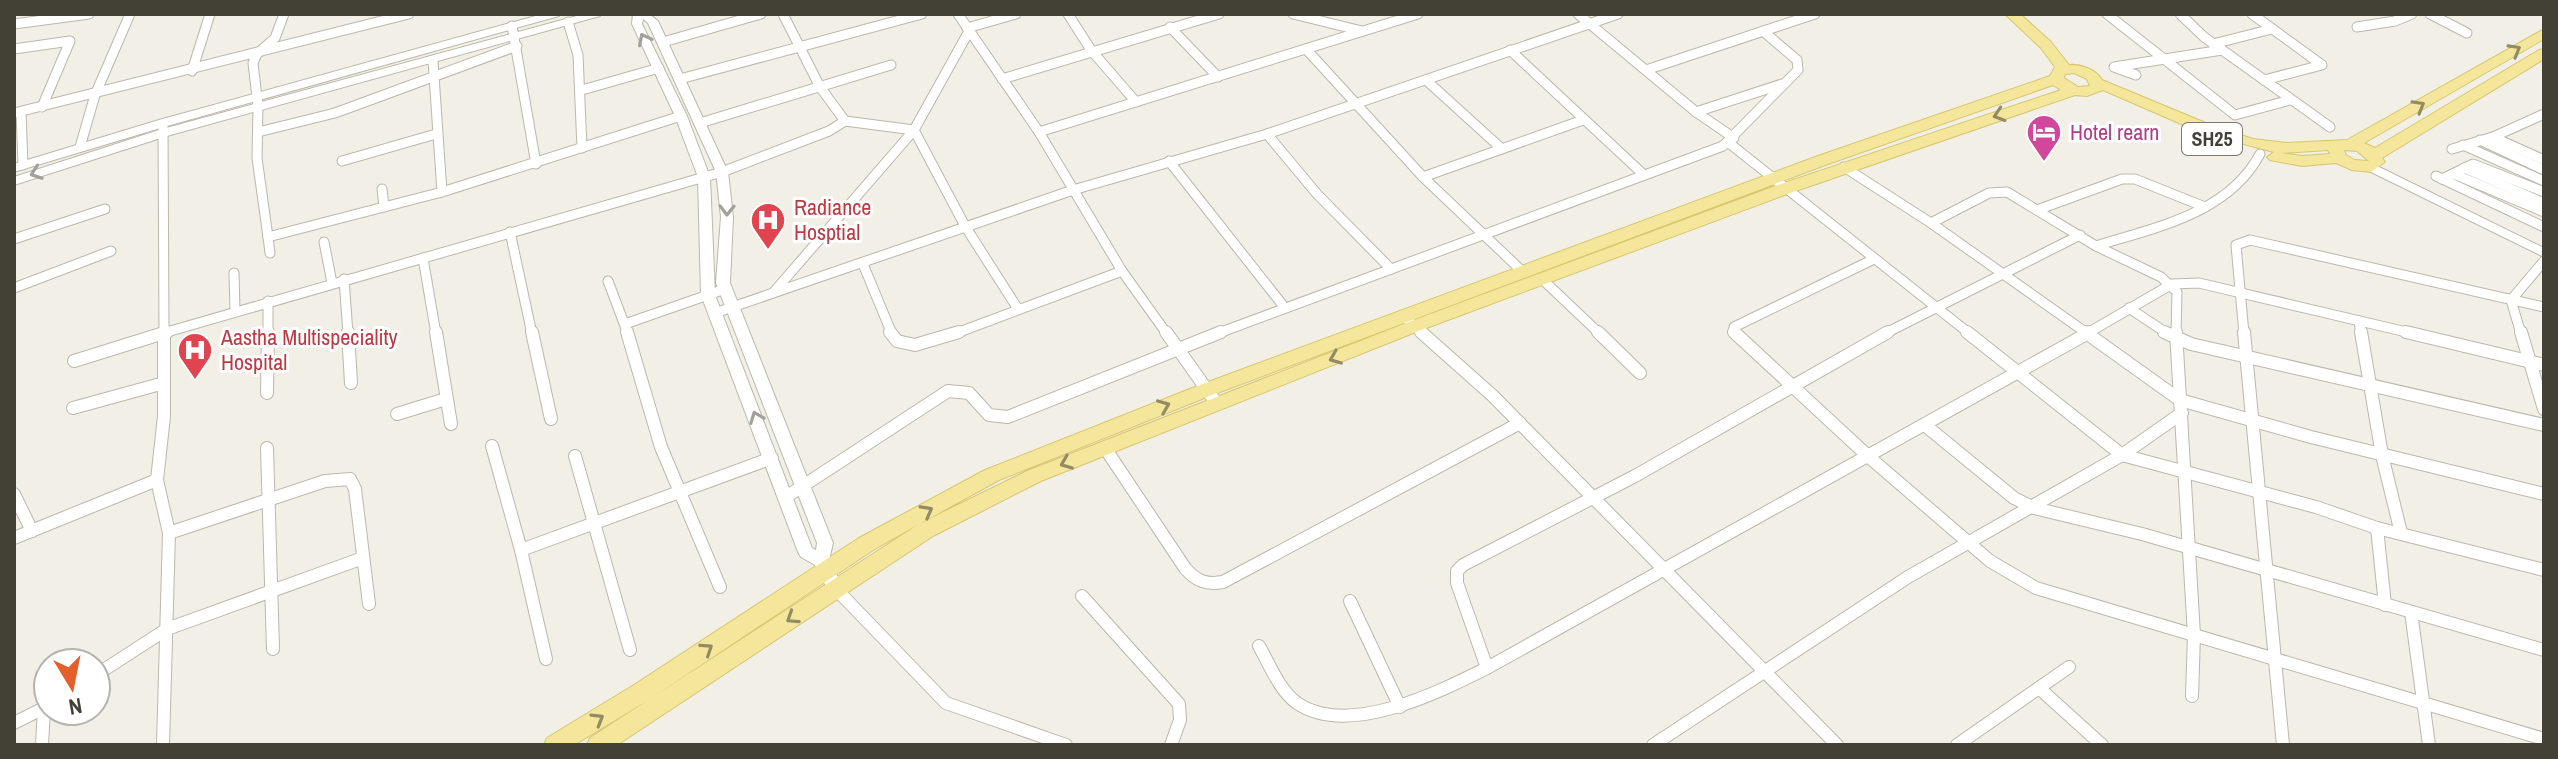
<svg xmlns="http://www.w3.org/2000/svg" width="2558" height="759" font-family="'Archivo Narrow',sans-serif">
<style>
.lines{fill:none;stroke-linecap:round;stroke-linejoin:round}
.minor-far1-casing{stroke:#bcb8aa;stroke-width:11}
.minor-casing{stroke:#bcb8aa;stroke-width:14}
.tertiary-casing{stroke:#bcb8aa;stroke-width:2}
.primary-casing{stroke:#d7c66e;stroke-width:2}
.minor-far1{stroke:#fff;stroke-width:9}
.minor{stroke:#fff;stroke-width:12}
.tertiary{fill:#fff;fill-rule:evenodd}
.primary{fill:#f4e79c;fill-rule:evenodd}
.oneway{stroke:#a1a09a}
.oneway2{stroke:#938b64}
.labels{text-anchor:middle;stroke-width:6;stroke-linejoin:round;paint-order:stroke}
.shield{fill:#fff;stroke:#7b7972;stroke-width:2}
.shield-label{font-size:20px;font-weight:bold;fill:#434036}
.hotel-label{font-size:22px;fill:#b23c85;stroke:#fff;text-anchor:start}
.health-label{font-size:22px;fill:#be3a42;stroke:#fff;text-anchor:start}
</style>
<rect width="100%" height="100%" fill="#f1efe6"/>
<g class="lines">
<g class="minor-far1-casing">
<g id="minor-far1">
<polyline points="284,14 275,38 257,54 253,63 258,106 257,158 268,237 442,192 681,116"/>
<polyline points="783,14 820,87 845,121 914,130 965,226 1018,309"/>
<polyline points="958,14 1039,132 1122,271 1167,334"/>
<polyline points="1068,14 1091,50 1136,102"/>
<polyline points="1293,14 1362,31"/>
<polyline points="1578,14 1696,112 1734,138"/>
<polyline points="2107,14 2235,115 2290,100"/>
<polyline points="2180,14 2204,37 2330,127"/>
<polyline points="2252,14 2322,65 2264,80"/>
<polyline points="2430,14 2467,33"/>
<polyline points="568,22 578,55 582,148"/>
<polyline points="14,24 89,14"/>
<polyline points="512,26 536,164"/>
<polyline points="1170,27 1218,77"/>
<polyline points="2357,27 2395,21 2412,14"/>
<polyline points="967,28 1016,14"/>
<polyline points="663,42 761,14"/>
<polyline points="2213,44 2272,29"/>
<polyline points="14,49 70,41 42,107"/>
<polyline points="1306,49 1423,177 1523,272"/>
<polyline points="1510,50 1644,175"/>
<polyline points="433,61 442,192"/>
<polyline points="1646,70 1815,14"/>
<polyline points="192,71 210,14"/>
<polyline points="2136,75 2114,67 2222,50"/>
<polyline points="680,79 922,14"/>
<polyline points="1002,79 1219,14"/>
<polyline points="1426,80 1502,149"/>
<polyline points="582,90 659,68"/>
<polyline points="21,112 23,165"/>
<polyline points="1696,112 1782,84"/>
<polyline points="14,113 409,14"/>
<polyline points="700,123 891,65"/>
<polyline points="163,124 164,334"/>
<polyline points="258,132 335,113 517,46"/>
<polyline points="1039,132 1418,14"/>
<polyline points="1267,134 1317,194 1391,269"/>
<polyline points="2493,137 2544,160"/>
<polyline points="2480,140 2544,170"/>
<polyline points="1729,143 1970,334"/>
<polyline points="2463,145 2544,181"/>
<polyline points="80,147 95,95 130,14"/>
<polyline points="2452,149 2493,137 2544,114"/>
<polyline points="342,161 436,134"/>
<polyline points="1169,161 1285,308"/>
<polyline points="1844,167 1931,223 2088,334"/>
<polyline points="2464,168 2544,203"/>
<polyline points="2454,174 2544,212"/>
<polyline points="2436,176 2544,227"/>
<polyline points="1423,177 1583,120"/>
<polyline points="2442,179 2473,164 2544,192"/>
<polyline points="382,189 384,207"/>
<polyline points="2037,210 2122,179 2135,179 2205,207"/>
<polyline points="1931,223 1989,193 2007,192 2096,246 2161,277 2177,292 2176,334"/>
<polyline points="510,232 532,334"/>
<polyline points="268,237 270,253"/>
<polyline points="14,239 105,209"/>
<polyline points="324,242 332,283"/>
<path d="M2096,246C2156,227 2228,214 2260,154"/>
<polyline points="423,258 436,334"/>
<polyline points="863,264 892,334"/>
<polyline points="234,273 235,311"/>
<polyline points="344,279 348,334"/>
<polyline points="1542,279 1600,334"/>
<polyline points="608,281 628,334"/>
<polyline points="14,288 111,251"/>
<polyline points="773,293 914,130 968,33"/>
<polyline points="2129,308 2168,334"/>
<polyline points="715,313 1073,190 1267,134 1618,14"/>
<polyline points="1403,316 1424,334"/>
<polyline points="2359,321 2361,334"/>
<polyline points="625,324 725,289"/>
<polyline points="160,334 722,172 829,131 845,121"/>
<polyline points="268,334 268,301"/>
<polyline points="954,334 1122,271"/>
<polyline points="1216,334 1723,146 1798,70 1797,60 1763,31"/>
<polyline points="1735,334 1734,327 1874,259"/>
<polyline points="1884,334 2080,235"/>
<polyline points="2086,334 2172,284 2199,283 2415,334"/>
<polyline points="2244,334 2236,245 2250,240 2544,307"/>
<polyline points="2521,334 2511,300 2544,261"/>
</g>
</g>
<g class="minor-casing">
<g id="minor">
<polyline points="348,332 351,383"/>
<polyline points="436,332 451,424"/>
<polyline points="532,332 551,419"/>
<polyline points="627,332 661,447 720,587"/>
<polyline points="890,332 897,341 915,345 959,332"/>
<polyline points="1166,332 1217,404"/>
<polyline points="1421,332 1493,396 1837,745"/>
<polyline points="1598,332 1640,373"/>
<polyline points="1734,332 1869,457 1990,561 2036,588 2544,739"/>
<polyline points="1967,332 2122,455 2316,507 2377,528 2544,570"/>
<polyline points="2085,332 2180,400 2311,437 2544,494"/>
<polyline points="2164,332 2191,344 2544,425"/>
<polyline points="2176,332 2194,635 2192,696"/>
<polyline points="2244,332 2283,745"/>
<polyline points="2361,332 2382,455 2401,533"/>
<polyline points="2406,332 2544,365"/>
<polyline points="2521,332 2544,409"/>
<polyline points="74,361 167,332"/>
<polyline points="267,393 268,332"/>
<polyline points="73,408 164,383"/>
<polyline points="397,414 446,399"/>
<polyline points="1926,426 2014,498 2034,508 2142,534 2544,650"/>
<polyline points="492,446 521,550 772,458"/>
<polyline points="267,448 273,649"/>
<path d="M1105,448L1185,568C1196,581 1206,585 1223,582L1520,423"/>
<polyline points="575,456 630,650"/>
<polyline points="14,494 32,531"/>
<polyline points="786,497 948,391 969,393 989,415 1008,417 1221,332"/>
<polyline points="2377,528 2385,605"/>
<polyline points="169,533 325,481 350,479 355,489 369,604"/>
<polyline points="14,538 157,480"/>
<polyline points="521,550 546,659"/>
<polyline points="836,589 946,703 1066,745"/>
<polyline points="1082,596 1179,704 1180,720 1171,745"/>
<polyline points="1350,601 1400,707"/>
<polyline points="2411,612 2429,745"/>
<path d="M1259,646C1270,665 1279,690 1297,703C1348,738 1439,692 1487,668L2090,332"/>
<polyline points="1487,668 1457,583 1457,571 1463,565 1635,476 1888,332"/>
<polyline points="96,675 167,629 363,558"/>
<polyline points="2039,688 2102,745"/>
<polyline points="14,723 48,706"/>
<polyline points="42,745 44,708"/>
<polyline points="163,745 169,533 157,480 164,416 164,332"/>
<polyline points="1653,745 1908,577 2122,455 2182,413"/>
<polyline points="1957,745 2069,667"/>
</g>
</g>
<g class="tertiary-casing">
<g id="tertiary">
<polygon points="543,14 560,14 559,16 167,126 14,172 14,164 159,120"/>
<polygon points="584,14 601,14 600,16 167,136 14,185 14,177 159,130"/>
<path d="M633,14H649L658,21L728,172L733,217L730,283L833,543L829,560L844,589L842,594L836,596L830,594L815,565L801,557L798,552L701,295L698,177L675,116L632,24ZM643,19L648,23L716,172L721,217L716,283L817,543L816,550L812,548L715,295L710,177L687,116L642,24Z"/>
<polygon points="2371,163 2544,248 2544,257 2367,170 2365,167"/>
</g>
</g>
<g class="primary-casing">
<path id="primary" d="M2005,14H2020L2051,42L2069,65C2080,64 2096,69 2102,80L2213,126L2253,139L2287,143L2347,140L2544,29V39L2364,143L2375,148L2539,50L2544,49V59L2382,158L2385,162L2371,172L2352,170L2336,163L2302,166L2270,160L2267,157L2274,152L2202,133L2103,90L2087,96L2075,95L1790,193L1421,330L1041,481L933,536L617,745H587L590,738L919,524L873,550L650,699L574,745H544L547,738L634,685L859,538L985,470L1200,385L1818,156L2050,76L2055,67L2041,48ZM2074,73L2087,79L2090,86L2078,87L2064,78L2065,74ZM2053,85L2061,90L1778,185L1409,322L1027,471L919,524L999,480L1212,395L1828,164ZM2328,150L2330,154L2302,156L2281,153ZM2344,150L2357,151L2369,161L2355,160L2346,155Z"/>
</g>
<use href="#minor-far1" class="minor-far1"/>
<use href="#minor" class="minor"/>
<use href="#tertiary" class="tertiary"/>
<use href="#primary" class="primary"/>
</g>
<defs><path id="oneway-chevron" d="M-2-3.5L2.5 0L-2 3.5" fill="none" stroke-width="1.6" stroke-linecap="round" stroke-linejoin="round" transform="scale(2)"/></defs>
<g class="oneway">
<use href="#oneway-chevron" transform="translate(644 39) rotate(-117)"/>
<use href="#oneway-chevron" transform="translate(36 173) rotate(161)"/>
<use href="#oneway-chevron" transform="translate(727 210) rotate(91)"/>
<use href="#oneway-chevron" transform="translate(756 417) rotate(-111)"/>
</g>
<g class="oneway2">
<use href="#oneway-chevron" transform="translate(2515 50) rotate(-30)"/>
<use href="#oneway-chevron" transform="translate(2419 106) rotate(-30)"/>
<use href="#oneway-chevron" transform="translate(1999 115) rotate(162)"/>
<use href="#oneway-chevron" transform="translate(1335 358) rotate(158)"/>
<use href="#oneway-chevron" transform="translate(1164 406) rotate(-22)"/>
<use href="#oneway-chevron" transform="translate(1066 463) rotate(158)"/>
<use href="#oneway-chevron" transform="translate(927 511) rotate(-29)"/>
<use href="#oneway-chevron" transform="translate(792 618) rotate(147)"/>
<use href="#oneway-chevron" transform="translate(707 649) rotate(-34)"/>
<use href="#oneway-chevron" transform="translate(598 719) rotate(-31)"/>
</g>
<defs>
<g id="hotel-pin" transform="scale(1.8)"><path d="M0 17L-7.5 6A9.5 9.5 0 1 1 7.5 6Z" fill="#d1479c" stroke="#fff"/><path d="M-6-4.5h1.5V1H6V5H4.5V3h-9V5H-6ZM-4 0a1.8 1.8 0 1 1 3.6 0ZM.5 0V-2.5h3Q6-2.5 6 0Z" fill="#fff"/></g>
<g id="hospital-pin" transform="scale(1.8)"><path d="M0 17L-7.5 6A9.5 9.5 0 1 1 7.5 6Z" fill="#e0444e" stroke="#fff"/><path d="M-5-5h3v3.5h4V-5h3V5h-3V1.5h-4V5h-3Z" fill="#fff"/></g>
</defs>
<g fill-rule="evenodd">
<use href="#hotel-pin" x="2044" y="132"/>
<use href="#hospital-pin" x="768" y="220"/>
<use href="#hospital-pin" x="195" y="350"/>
</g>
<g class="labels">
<rect class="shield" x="2182" y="123" width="60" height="32" rx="6"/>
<g class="shield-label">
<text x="2212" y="146">SH25</text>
</g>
<g class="hotel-label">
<text x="2070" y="140">Hotel rearn</text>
</g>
<g class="health-label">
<text x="794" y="215">Radiance<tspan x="794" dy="25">Hosptial</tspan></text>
<text x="221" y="345">Aastha Multispeciality<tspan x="221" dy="25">Hospital</tspan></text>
</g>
</g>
<rect width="2558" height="759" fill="none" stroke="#434036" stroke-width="32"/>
<g transform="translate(72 687) rotate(170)"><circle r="38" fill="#ffffff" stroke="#b4b3af" stroke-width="2"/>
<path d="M0-6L14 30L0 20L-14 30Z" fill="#e45f2a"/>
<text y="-12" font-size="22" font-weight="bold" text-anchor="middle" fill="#434036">N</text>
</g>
</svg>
